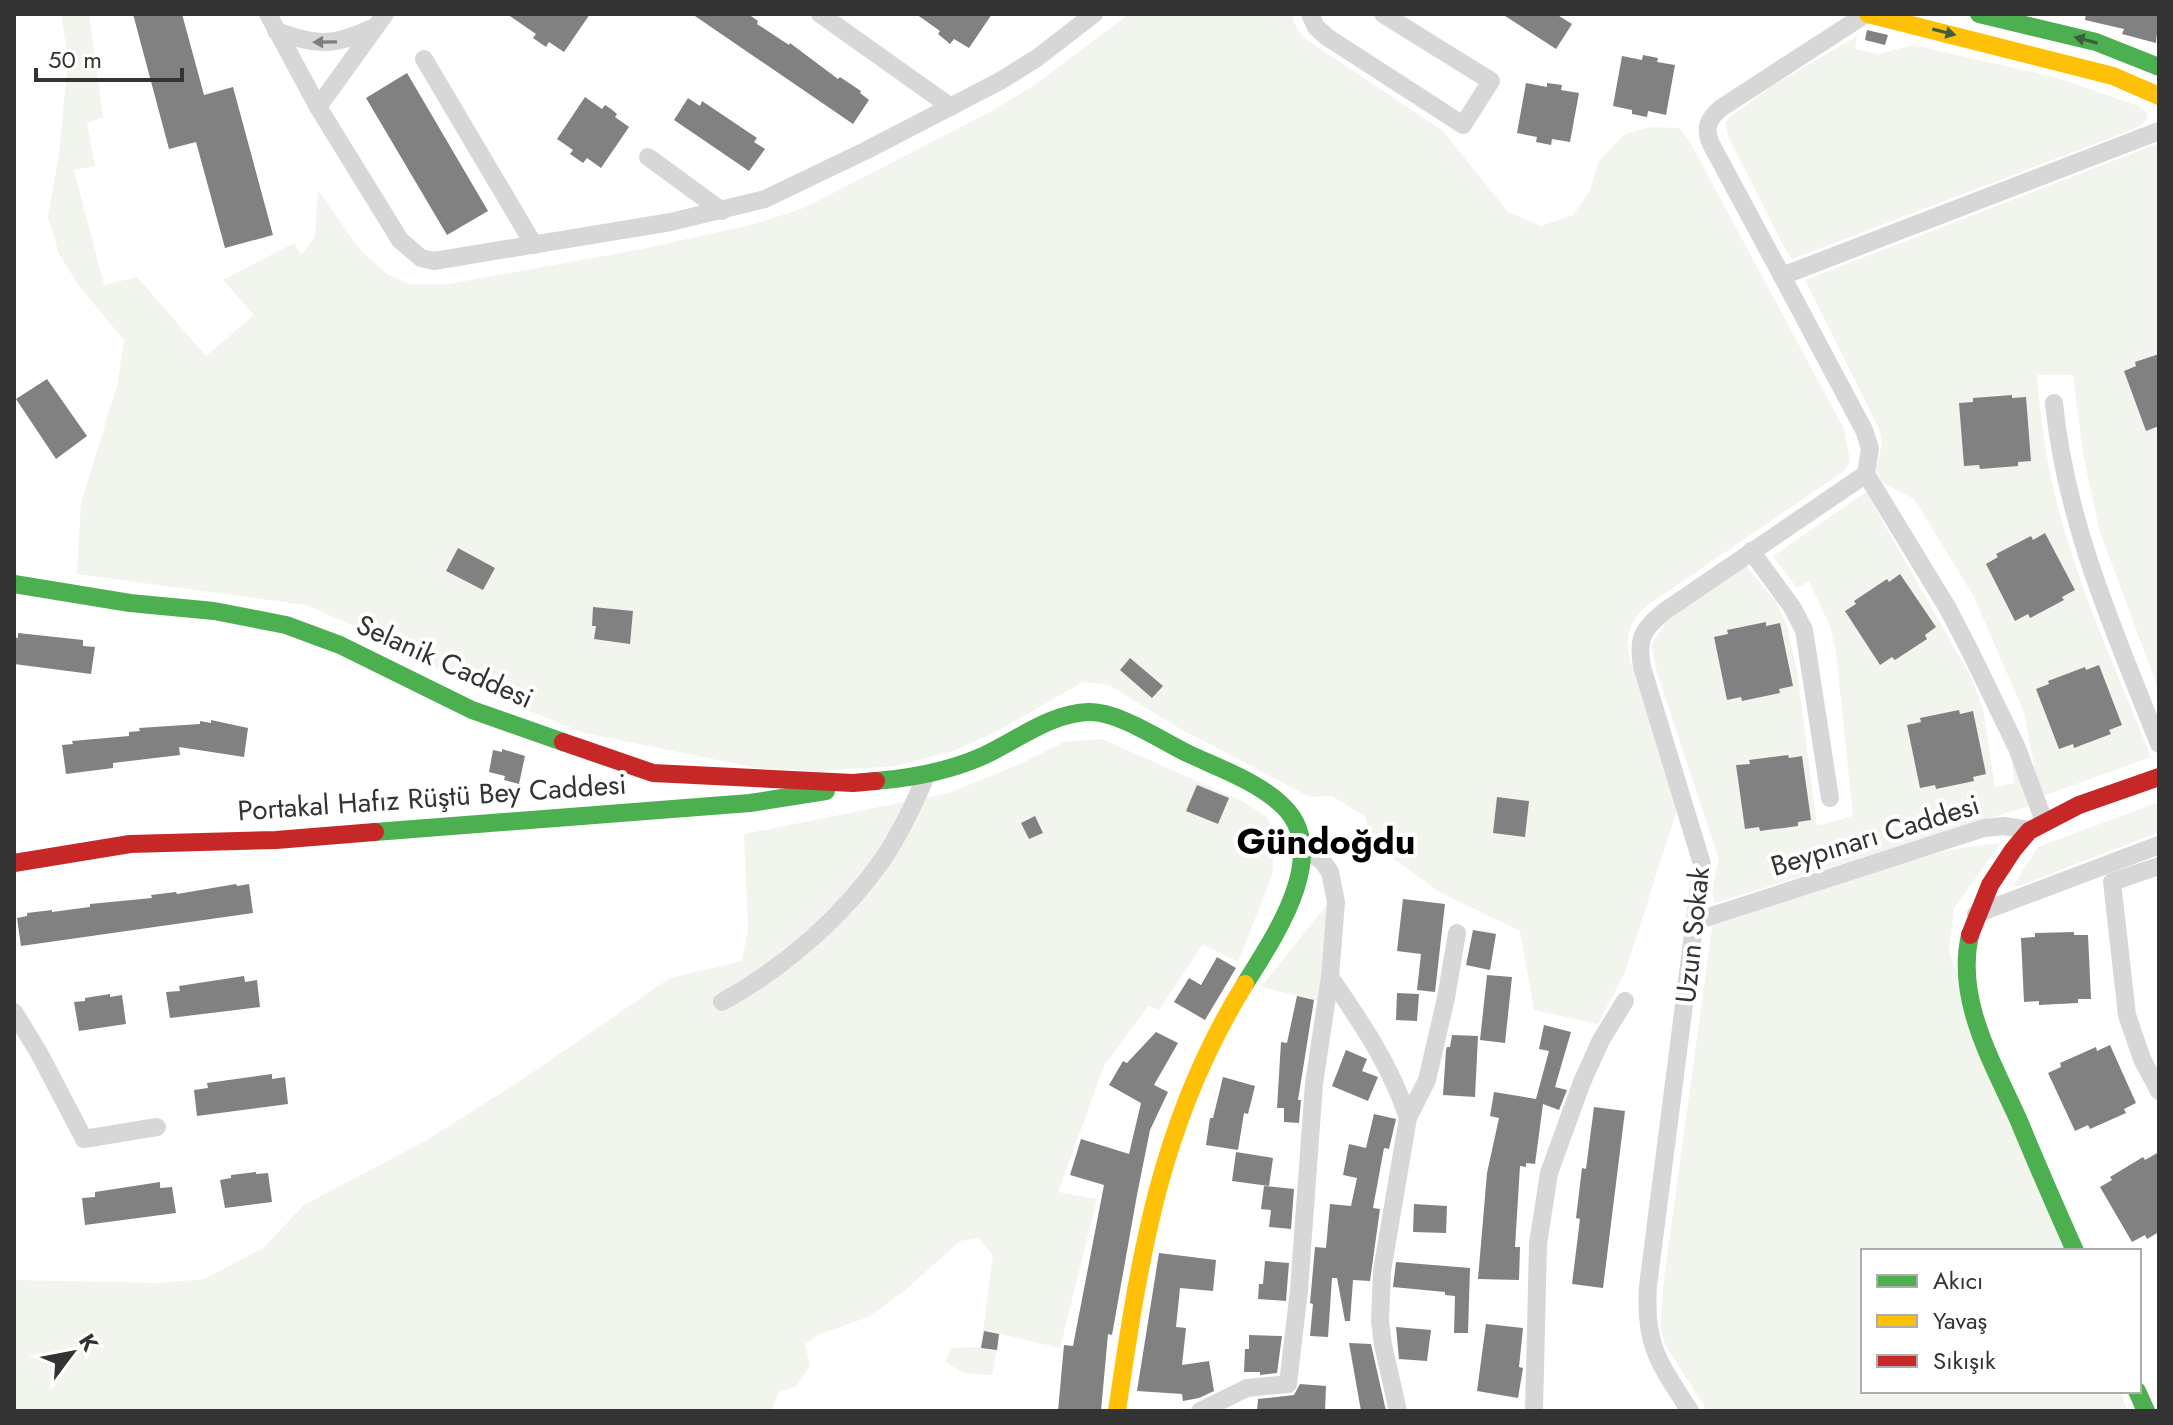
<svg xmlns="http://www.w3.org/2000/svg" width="2173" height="1425" font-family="Jost,sans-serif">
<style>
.green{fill:#f1f5ed}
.building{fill:#818181}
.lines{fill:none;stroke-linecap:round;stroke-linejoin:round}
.street{stroke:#d7d7d7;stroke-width:18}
.fast{stroke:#4caf50;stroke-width:18}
.slow{stroke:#ffc107;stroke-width:18}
.jam{stroke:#c62828;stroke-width:18}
.oneway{fill:#3c5e3d}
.oneway2{fill:#7d7d7d}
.labels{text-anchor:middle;stroke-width:8;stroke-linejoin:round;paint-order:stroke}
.street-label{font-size:28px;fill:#333;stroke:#fff}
.district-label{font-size:36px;font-weight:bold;fill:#000;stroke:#fff}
</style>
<rect width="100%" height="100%" fill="#fff"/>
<g class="green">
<path d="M61,14H89L103,117L87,123L95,166L74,170L104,285L137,277L206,356L254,315L223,280L294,243L301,255L315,237L318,190L360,250L388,275L409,284H448L637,250L755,224L804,208L990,112L1036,84L1129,14H1292L1294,23L1304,38L1443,131L1508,212L1541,226L1573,215L1590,191L1598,162L1625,134L1650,127L1679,128L1690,142L1844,429L1850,461L1844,471L1648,605C1629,622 1625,634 1630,660L1677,810L1625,972L1598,1024L1534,1010L1520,931L1441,893L1370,842L1366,817L1332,796L1310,797L1177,727L1109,685L1083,682L996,732L953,751L896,766L820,771L762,769L584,733L478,690L361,629L306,605L77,574L81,503L117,386L124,340L79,286L59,254L48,217L59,154L68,59Z"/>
<polygon points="1857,36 1855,49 1879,54 1913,45 2058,78 2141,107 2147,113 2147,119 2139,127 1792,259 1784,247 1728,136 1726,123 1729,118 1772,86"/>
<path d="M2159,143V691L2099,529L2083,453L2073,375H2037C2040,414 2045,452 2054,491C2075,582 2116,669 2151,757L2040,797L2024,712L1973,595L1914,499L1883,483L1876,470L1882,443L1880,431L1805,280Z"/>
<path d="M1866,492L1972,679L1983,709L1995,787L2014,783L2011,749L2015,753L2029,806L1715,903C1709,891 1716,873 1719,859L1657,672L1651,645L1667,621L1746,566L1776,602L1787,626L1797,671L1817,826L1853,816L1836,652L1830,626L1809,581L1797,588L1773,556Z"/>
<polygon points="1102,739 1244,802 1268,818 1274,847 1272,876 1238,962 1203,944 1159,1010 1148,1006 1104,1066 1058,1192 1097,1199 1060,1348 1000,1334 992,1375 963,1373 945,1361 952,1348 981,1347 993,1255 978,1238 960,1241 903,1292 868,1317 818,1335 805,1344 810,1366 795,1387 779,1392 771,1411 14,1411 14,1280 158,1283 205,1279 263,1248 304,1205 427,1140 523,1079 670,978 742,961 748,929 744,834 949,793 1018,765 1064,742"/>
<polygon points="2159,802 2159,832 2019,886 2013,886 2038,847"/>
<path d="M2001,843L1954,908L1949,952L2064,1251H1863V1391H2120L2128,1411H1707L1665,1344L1660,1326L1664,1279L1713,921C1807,891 1902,852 2001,843Z"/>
<polygon points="1328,903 1319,1001 1261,987"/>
</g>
<g class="building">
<polygon points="133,14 182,14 204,95 233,87 273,235 225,248 196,142 169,149"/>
<polygon points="507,14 590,14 564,52 549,42 546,47 533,38 536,34"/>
<polygon points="692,14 748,14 758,21 757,24 789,45 790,43 838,79 840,77 861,91 860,93 869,100 853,124"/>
<polygon points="916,14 992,14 969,48 954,39 950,44 938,34 940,31"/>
<polygon points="1502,14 1556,14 1572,24 1556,49"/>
<polygon points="2086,14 2159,14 2156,43 2122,34 2124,29 2085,20"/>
<polygon points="1867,30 1888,35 1885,45 1865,40"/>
<polygon points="1643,55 1658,58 1657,62 1675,65 1666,115 1648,111 1647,117 1632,114 1632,110 1613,106 1622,56 1642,60"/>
<polygon points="407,73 488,211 447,235 366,98"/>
<polygon points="1526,83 1547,87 1547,83 1562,85 1561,90 1579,93 1570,142 1552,139 1551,145 1536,142 1537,137 1517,133"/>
<polygon points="585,97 602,109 605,105 611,109 617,114 615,117 629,127 601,168 587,158 583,163 570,154 573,150 557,139"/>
<polygon points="688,98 700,106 702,101 757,138 754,142 765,149 749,171 674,120"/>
<polygon points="2159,354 2159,426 2146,431 2124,371 2136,366 2135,362"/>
<polygon points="47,379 87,436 56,459 16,399"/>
<polygon points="2012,395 2012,398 2026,397 2031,461 2018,462 2018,466 1980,469 1979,465 1964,466 1959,403 1973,402 1973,398"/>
<polygon points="2045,533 2075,590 2062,597 2064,600 2030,618 2028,614 2015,621 1986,564 1998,557 1996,554 2031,536 2033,540"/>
<polygon points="458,548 495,568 483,590 446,571"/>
<polygon points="1900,574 1936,627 1925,635 1927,639 1895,660 1892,657 1880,665 1845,611 1856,604 1854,601 1887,579 1889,582"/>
<polygon points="593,607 633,611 630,644 594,639 596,626 592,626"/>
<polygon points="1766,622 1766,626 1780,623 1793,686 1779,689 1780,693 1742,701 1741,697 1727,700 1714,637 1728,634 1727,630"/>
<polygon points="18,633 83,640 83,646 95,647 91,674 14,664 14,637 18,638"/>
<polygon points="1130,658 1163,686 1152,698 1120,670"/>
<polygon points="2099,665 2122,725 2109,730 2111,734 2074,748 2073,744 2059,749 2036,689 2049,684 2048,681 2085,667 2086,670"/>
<polygon points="1959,710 1960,714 1973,711 1986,774 1973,777 1974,781 1936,789 1935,785 1920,788 1907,725 1921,722 1920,718"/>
<polygon points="211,720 248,728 244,757 179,747 180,755 113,763 113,768 66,774 62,745 73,744 72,741 129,736 129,732 140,731 139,728 200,724 200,721 211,723"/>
<polygon points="502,749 525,756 519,784 504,780 505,776 489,772 493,750 502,752"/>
<polygon points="1788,755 1789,758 1802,756 1811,820 1798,822 1798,826 1760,831 1759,827 1745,829 1736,765 1750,764 1749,760"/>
<polygon points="1197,785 1229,798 1218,824 1186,811"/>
<polygon points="1497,797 1529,801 1525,837 1493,833"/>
<polygon points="1035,816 1043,833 1029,839 1021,823"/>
<polygon points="236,884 237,886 249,884 253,913 21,946 17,918 27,916 27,913 52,910 52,912 90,907 90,904 152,898 151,895 176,892 177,894"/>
<polygon points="1403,899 1445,904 1435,992 1417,990 1421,954 1397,951"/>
<polygon points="1473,930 1496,934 1490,970 1466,965"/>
<polygon points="2074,932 2074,935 2088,935 2091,999 2078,999 2078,1003 2039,1005 2039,1001 2024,1002 2021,938 2035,937 2035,933"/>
<polygon points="1217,957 1236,968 1205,1020 1174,1002 1189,978 1201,985"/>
<polygon points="1487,975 1512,977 1505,1043 1480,1040"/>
<polygon points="244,976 245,982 257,980 260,1007 170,1018 166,992 180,991 179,986"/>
<polygon points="1397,993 1419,994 1417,1021 1396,1020"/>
<polygon points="110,994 110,997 122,995 126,1024 79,1031 74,1002 85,1001 85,998"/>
<polygon points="1297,996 1314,1000 1298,1100 1301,1100 1299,1123 1284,1122 1284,1108 1277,1108 1281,1042 1287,1043"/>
<polygon points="1544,1025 1571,1032 1555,1087 1567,1090 1559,1110 1543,1104 1535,1164 1526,1163 1526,1167 1520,1166 1515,1247 1520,1247 1519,1280 1478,1279 1487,1173 1499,1118 1490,1116 1494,1092 1536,1099 1549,1051 1539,1049"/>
<polygon points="1156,1032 1178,1043 1154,1085 1168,1092 1150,1130 1137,1195 1112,1335 1108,1334 1101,1411 1058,1411 1064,1345 1073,1346 1104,1185 1070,1175 1081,1139 1129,1154 1141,1103 1109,1085 1123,1061 1127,1063"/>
<polygon points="1452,1035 1478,1036 1475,1097 1443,1095 1446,1050 1447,1047 1450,1047"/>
<polygon points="2110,1045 2136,1103 2124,1109 2126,1113 2090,1129 2088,1125 2075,1131 2048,1073 2061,1067 2060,1063 2096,1047 2097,1051"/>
<polygon points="1346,1050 1367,1059 1362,1071 1378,1077 1368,1101 1332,1086"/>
<polygon points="272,1074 272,1079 285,1077 288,1104 197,1116 194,1090 208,1088 207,1083"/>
<polygon points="1223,1077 1255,1086 1248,1114 1244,1113 1238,1150 1206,1145 1210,1118 1213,1118"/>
<polygon points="1594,1107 1625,1111 1603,1288 1572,1284 1580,1219 1576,1218 1582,1168 1586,1169"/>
<polygon points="1374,1114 1396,1119 1389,1149 1384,1148 1373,1208 1380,1209 1370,1281 1353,1280 1350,1321 1345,1321 1337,1278 1332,1278 1328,1337 1310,1336 1313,1304 1310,1303 1315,1247 1326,1248 1330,1204 1351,1206 1357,1178 1343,1175 1349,1144 1366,1148"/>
<polygon points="1236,1152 1273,1158 1269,1186 1232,1181"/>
<polygon points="2159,1152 2159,1232 2147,1239 2145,1235 2132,1242 2100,1187 2112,1180 2110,1177 2143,1157 2145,1160"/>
<polygon points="256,1172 256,1174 268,1173 272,1202 225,1208 220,1180 231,1178 231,1175"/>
<polygon points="160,1182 160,1188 172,1187 176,1213 85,1225 82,1198 95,1197 95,1192"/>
<polygon points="1264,1186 1294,1189 1291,1229 1269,1227 1271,1210 1261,1209"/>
<polygon points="1414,1204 1447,1206 1446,1233 1413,1232"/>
<polygon points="1159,1253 1216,1260 1213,1291 1180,1288 1176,1327 1186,1328 1182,1365 1209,1361 1214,1391 1199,1398 1183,1401 1182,1394 1137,1391"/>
<polygon points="1265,1261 1289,1263 1286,1301 1258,1299 1259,1284 1263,1284"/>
<polygon points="1396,1262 1470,1268 1468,1333 1454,1333 1455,1296 1445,1295 1445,1292 1393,1287"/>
<polygon points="1486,1324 1523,1328 1519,1367 1523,1368 1518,1398 1477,1391"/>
<polygon points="1396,1327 1431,1330 1427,1361 1399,1359"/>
<polygon points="984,1331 999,1334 997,1350 981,1348"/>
<polygon points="1249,1335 1282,1336 1277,1373 1260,1375 1260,1372 1244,1372 1245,1349 1249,1349"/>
<polygon points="1349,1343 1371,1344 1386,1411 1361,1411"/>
<polygon points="1300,1384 1326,1386 1325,1411 1257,1411 1258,1399 1294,1395"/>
</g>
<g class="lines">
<g class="street">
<polyline points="268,14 318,107 400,240 421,258 434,261 671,222 765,199 865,151 1000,81 1037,58 1094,14"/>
<polyline points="820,14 951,107"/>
<polyline points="1310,14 1316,27 1327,37 1463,125 1491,81 1383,14"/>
<path d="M276,31C315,45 332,47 370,29"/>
<polyline points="424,59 534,245"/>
<polyline points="318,107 385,14"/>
<polyline points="648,157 722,211"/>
<path d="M1782,276L1711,144C1704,128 1708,119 1721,108L1866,14"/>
<path d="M2054,403C2066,524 2115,633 2159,744"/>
<polyline points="1751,551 1792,607 1804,630 1830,798"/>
<polyline points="2044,821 2017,748 1969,649 1947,607 1866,474 1870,448 1864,430 1782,276 2159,131"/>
<polyline points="2159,866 2112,882 2127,1015 2142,1059 2159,1091"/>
<polyline points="1976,914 2159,845"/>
<polyline points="1696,921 1984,828 2004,826 2029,830"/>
<path d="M1330,977C1361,1022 1391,1066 1408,1118"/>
<path d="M722,1002C785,967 844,916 885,856C902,830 915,802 927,774"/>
<polyline points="14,1012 39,1053 84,1139 157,1127"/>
<polyline points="1200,1411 1247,1388 1288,1384 1299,1290 1314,1084 1330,977 1336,902 1330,872 1323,862 1303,847"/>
<polyline points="1398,1411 1383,1345 1380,1321 1382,1271 1408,1118 1427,1080 1446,998 1457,933"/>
<polyline points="1534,1411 1538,1244 1549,1173 1582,1082 1601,1040 1625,1001"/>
<path d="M1690,1411C1659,1363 1644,1345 1648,1286L1702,864L1642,667C1637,637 1643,629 1665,611L1866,474"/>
</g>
<g class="fast">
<polyline points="1979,14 2096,42 2159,67"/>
<polyline points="14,584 130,603 214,611 286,625 340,645 472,710 563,742"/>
<path d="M876,781C912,778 949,771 983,756C1016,741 1050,713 1089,712C1118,711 1162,741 1189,754C1221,769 1259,782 1284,807C1332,855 1272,940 1245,984"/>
<polyline points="375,832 750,803 826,791"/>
<path d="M1970,935C1955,1000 1993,1063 2019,1121C2037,1165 2056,1208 2075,1251"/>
<polyline points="2137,1391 2146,1411"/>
</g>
<g class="slow">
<polyline points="1868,14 2113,76 2159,96"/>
<path d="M1117,1411C1140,1255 1160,1121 1245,984"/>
</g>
<g class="jam">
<polyline points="563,742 653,773 853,783 876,781"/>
<polyline points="14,863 130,844 276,840 375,832"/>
<polyline points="1970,935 1990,885 2013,850 2029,831 2079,805 2159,777"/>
</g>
</g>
<defs><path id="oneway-solid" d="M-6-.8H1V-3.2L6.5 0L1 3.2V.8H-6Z" transform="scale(2)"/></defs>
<g class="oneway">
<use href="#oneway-solid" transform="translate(1944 32) rotate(14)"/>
<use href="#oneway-solid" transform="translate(2086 40) rotate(-165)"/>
</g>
<use class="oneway2" href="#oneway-solid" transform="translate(325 42) rotate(179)"/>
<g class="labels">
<g class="street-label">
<text transform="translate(445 661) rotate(24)" y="10">Selanik Caddesi</text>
<text transform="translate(432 797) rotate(-4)" y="10">Portakal Hafız Rüştü Bey Caddesi</text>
<text transform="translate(1875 835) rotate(-17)" y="10">Beypınarı Caddesi</text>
<text transform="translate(1692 935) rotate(-84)" y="10">Uzun Sokak</text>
</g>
<g class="district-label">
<text x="1326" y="854">Gündoğdu</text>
</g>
</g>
<rect width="2173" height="1425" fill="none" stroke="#333333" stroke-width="32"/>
<rect x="1861" y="1249" width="280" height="144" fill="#ffffff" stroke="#adadad" stroke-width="2"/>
<rect x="1877" y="1275" width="40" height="12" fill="#4caf50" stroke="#adadad" stroke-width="2"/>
<text x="1933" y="1289" font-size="24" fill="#333333">Akıcı</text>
<rect x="1877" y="1315" width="40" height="12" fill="#ffc107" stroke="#adadad" stroke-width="2"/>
<text x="1933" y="1329" font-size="24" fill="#333333">Yavaş</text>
<rect x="1877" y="1355" width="40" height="12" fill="#c62828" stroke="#adadad" stroke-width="2"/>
<text x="1933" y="1369" font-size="24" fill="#333333">Sıkışık</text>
<g transform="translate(72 1353) rotate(58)" stroke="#ffffff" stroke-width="6" paint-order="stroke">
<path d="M0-6L14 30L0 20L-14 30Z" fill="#333333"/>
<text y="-12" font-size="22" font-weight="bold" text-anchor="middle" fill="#333333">K</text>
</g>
<path d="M36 68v12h146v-12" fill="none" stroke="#333333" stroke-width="4"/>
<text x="48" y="68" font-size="24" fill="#333333" stroke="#ffffff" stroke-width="6" paint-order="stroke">50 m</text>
</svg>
